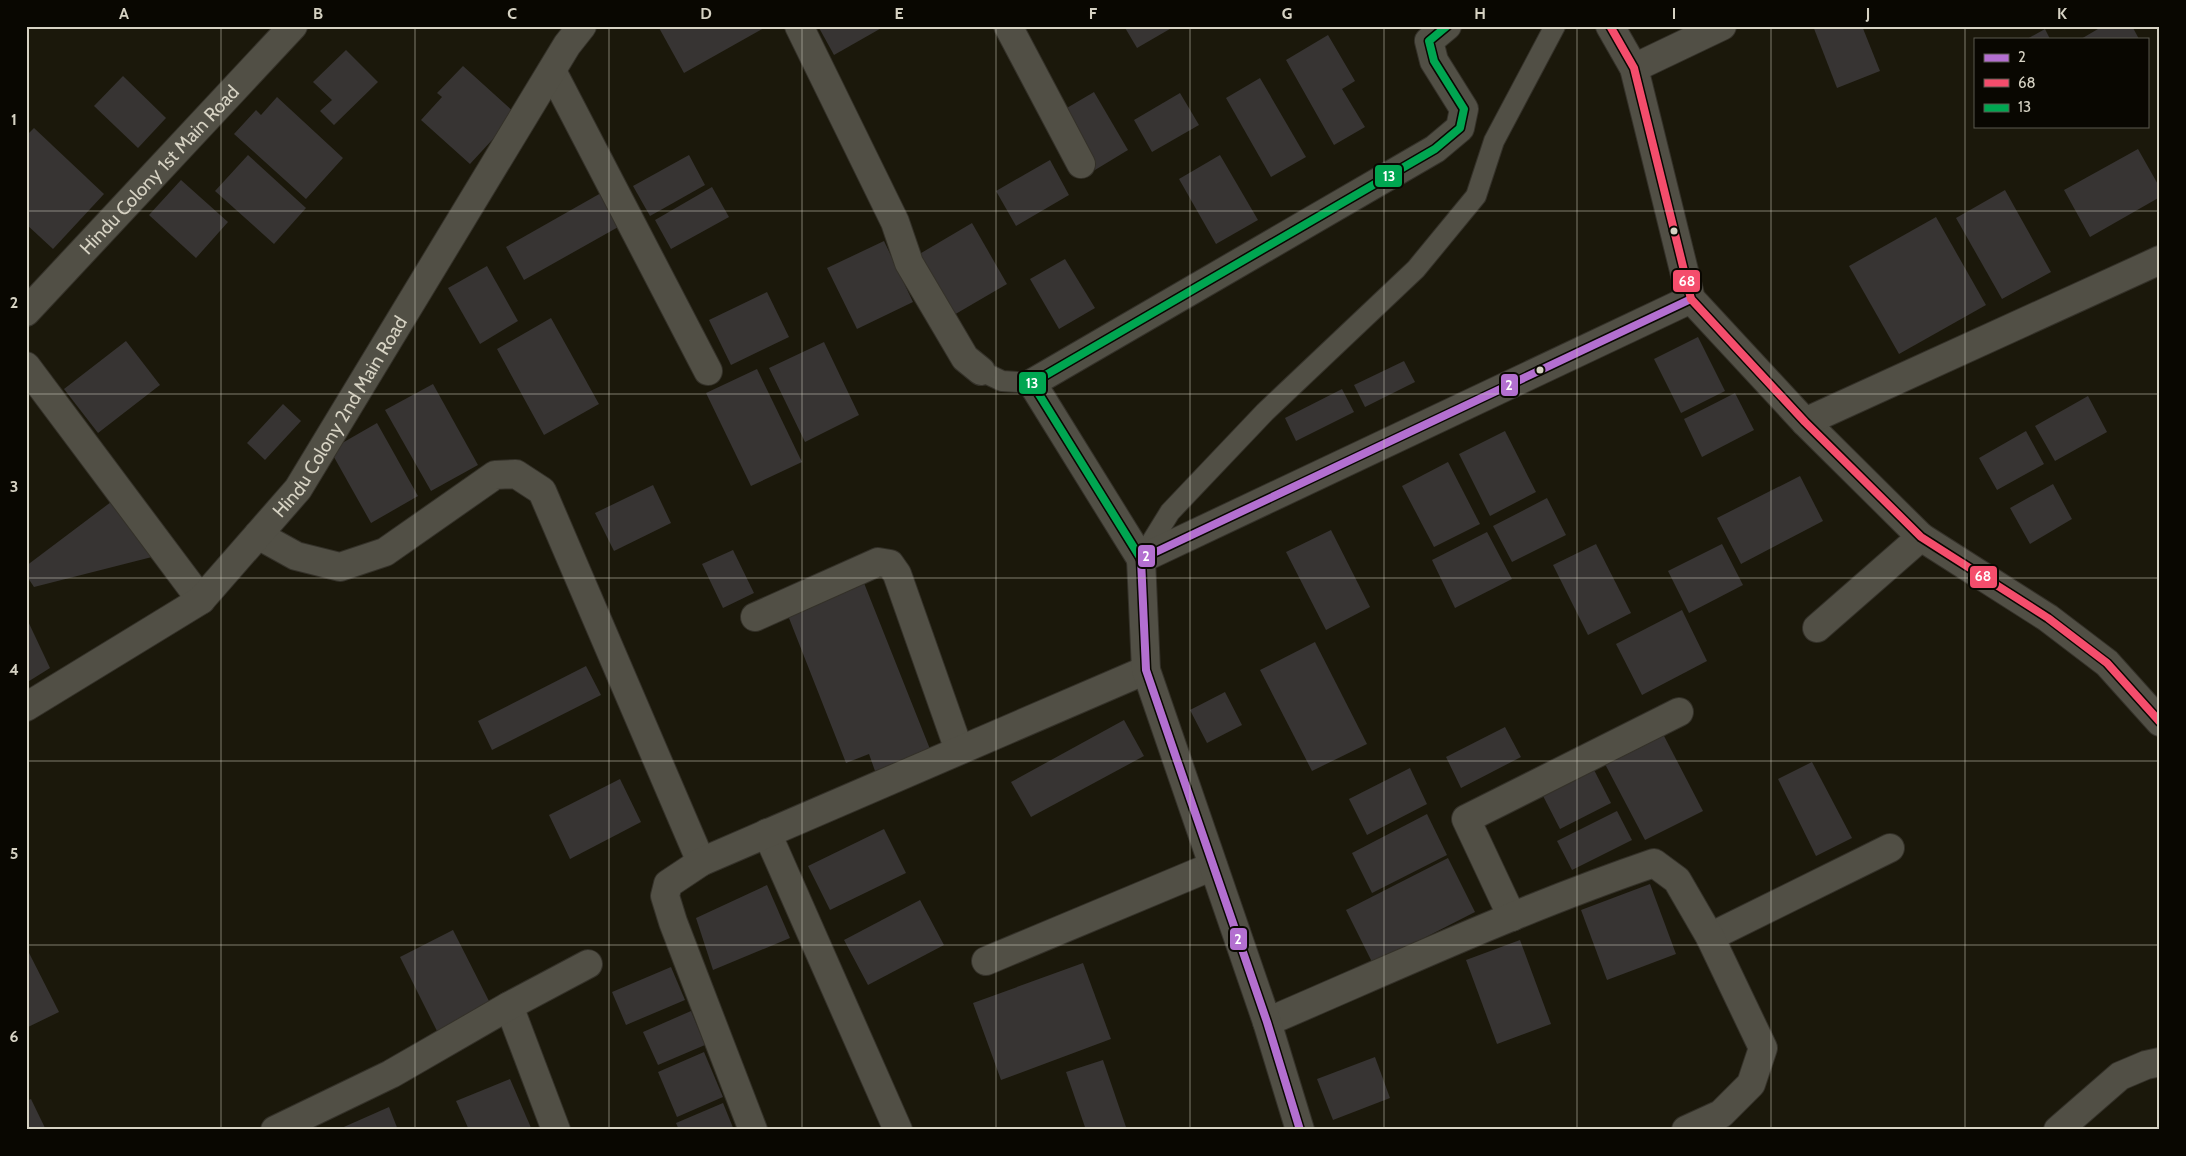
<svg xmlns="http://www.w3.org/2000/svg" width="2186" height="1156" font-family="Cabin,sans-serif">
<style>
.building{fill:#373433}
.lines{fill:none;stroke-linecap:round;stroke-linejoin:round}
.lane-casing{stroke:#343129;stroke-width:22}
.street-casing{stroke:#343129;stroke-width:30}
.lane{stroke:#514f45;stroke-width:20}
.street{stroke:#514f45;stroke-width:28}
.bus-1-casing{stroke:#090701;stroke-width:11}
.bus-2-casing{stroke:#090701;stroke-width:11}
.bus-3-casing{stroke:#090701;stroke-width:11}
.bus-1{stroke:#b36fd0;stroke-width:8}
.bus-2{stroke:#f44d6c;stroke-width:8}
.bus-3{stroke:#00a651;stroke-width:8}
.grid{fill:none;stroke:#d6d2c3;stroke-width:1;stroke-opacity:0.55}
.bus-dot{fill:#d6d2c3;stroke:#090701;stroke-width:2}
.labels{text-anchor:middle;stroke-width:4.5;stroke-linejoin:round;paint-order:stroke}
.street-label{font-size:19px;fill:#d6d2c3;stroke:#090701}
.line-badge{stroke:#090701;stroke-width:2}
.badge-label{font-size:14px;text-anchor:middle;font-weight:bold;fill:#fff}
.neatline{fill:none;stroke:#d6d2c3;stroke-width:2}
.grid-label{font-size:16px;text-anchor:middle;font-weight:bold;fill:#d6d2c3}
</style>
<rect width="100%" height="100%" fill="#1b180b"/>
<g class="building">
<polygon points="658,26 763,26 764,28 684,73"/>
<polygon points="818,26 885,26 834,55"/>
<polygon points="1124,26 1175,26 1137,48"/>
<polygon points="1813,26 1862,26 1880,71 1837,88"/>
<polygon points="2103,26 2132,26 2139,39 2081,39"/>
<polygon points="2045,29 2050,39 2027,39"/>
<polygon points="1328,35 1355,81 1342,89 1365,127 1334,145 1286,60"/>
<polygon points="346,50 378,82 334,125 320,111 332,100 313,82"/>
<polygon points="463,66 516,114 470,164 421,120 442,97 437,93"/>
<polygon points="123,76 166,118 138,148 94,106"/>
<polygon points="1260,78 1306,157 1271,177 1226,98"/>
<polygon points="1094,92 1128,150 1095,170 1060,112"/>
<polygon points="1180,93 1199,125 1152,152 1134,120"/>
<polygon points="277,97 343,158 306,199 234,134 256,110 261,115"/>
<polygon points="34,128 104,194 53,249 26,224 26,136"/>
<polygon points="2138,149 2160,188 2160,197 2090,237 2064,190"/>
<polygon points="248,155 306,208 274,244 215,191"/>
<polygon points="689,155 705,185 650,216 633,186"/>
<polygon points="1220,155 1258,220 1216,244 1179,179"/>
<polygon points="1050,160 1069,195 1016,226 996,191"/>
<polygon points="181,180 228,222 196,258 149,215"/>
<polygon points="712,187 729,217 671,249 655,220"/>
<polygon points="2005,190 2051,272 2002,299 1956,218"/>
<polygon points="601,193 620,226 524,280 506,247"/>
<polygon points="1936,217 1986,305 1899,354 1849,266"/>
<polygon points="972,223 1007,284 947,319 911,259"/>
<polygon points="884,241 913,302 857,329 827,268"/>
<polygon points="1065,259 1095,308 1059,329 1030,279"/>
<polygon points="487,266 518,321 480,344 448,288"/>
<polygon points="767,292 789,337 731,365 709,320"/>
<polygon points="551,318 599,404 544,435 497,349"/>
<polygon points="1698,337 1725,391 1681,413 1654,359"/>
<polygon points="126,341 160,385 98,433 64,389"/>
<polygon points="824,342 859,415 805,442 769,368"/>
<polygon points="1404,361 1415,382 1365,407 1354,385"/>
<polygon points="757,369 802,462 751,486 706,393"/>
<polygon points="433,384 478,465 431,491 385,410"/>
<polygon points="1342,389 1354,412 1296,441 1285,418"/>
<polygon points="1735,393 1754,430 1702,457 1684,419"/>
<polygon points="2088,396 2107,432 2055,461 2035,426"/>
<polygon points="283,404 301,421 265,460 247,443"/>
<polygon points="377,423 418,496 371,523 330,450"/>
<polygon points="1505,431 1536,492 1490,516 1459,454"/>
<polygon points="2026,431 2044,464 1997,490 1979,458"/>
<polygon points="1448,462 1480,524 1434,547 1402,486"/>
<polygon points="1800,476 1823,521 1741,564 1717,518"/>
<polygon points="2053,484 2072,519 2030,544 2010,508"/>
<polygon points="653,485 671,523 614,551 595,513"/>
<polygon points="1547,498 1566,535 1512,562 1493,526"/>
<polygon points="111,502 152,557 34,587 26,575 26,566"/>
<polygon points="1331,530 1370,607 1326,630 1286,552"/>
<polygon points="1487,532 1512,579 1455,608 1432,560"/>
<polygon points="1596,544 1631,613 1588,635 1553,565"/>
<polygon points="1722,544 1743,585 1689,613 1668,571"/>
<polygon points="733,550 754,593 723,608 702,564"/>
<polygon points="864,583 930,749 875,771 869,754 846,763 787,613"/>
<polygon points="1682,610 1707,661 1642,695 1616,644"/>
<polygon points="26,617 50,668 26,683"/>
<polygon points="1315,642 1367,744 1312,771 1260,670"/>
<polygon points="586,666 601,695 492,750 478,721"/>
<polygon points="1225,692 1242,725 1207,743 1190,710"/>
<polygon points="1124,720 1144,756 1031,817 1011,782"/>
<polygon points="1505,727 1521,757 1461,788 1446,757"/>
<polygon points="1663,734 1703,811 1645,840 1605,764"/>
<polygon points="1812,762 1852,838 1816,856 1778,779"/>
<polygon points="1592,766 1611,803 1560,829 1541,792"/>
<polygon points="1410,768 1427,804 1367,835 1349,799"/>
<polygon points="620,779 641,822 570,859 549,815"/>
<polygon points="1617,811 1632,840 1572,870 1557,841"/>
<polygon points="1427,814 1447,855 1372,893 1352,853"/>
<polygon points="884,829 906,873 830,910 808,866"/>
<polygon points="1448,858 1475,912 1373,964 1346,910"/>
<polygon points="1650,884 1676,954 1607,980 1581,910"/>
<polygon points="767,885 790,938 713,970 696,918"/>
<polygon points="920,900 944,945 868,985 844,940"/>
<polygon points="453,930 491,1005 438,1033 400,957"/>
<polygon points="1520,940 1551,1024 1497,1044 1466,960"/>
<polygon points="26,947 59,1012 26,1028"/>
<polygon points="1083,963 1111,1039 1001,1080 973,1003"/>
<polygon points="671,967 685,1000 626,1025 612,992"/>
<polygon points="691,1011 705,1045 658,1065 643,1032"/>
<polygon points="704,1052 723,1097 677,1117 658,1072"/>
<polygon points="1375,1057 1390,1098 1333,1120 1317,1079"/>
<polygon points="1103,1060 1127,1130 1086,1130 1066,1072"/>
<polygon points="510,1079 532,1130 469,1130 456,1101"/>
<polygon points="31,1099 46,1130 26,1130 26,1101"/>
<polygon points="723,1103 734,1130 679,1130 676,1123"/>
<polygon points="389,1107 398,1130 337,1130"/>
</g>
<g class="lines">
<g class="lane-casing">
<g id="lane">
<polyline points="981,371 1002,381 1032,383"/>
<polyline points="1141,559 1170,512 1265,412 1416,269 1476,196 1494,141 1555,26"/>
</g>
</g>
<g class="street-casing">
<g id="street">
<polyline points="799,26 895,222 909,263 965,358 981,371"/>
<polyline points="1008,26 1081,164"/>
<polyline points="1610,26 1634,68 1691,299 1805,422 1921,537 2048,618 2107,663 2160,722"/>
<polyline points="1634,68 1722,26"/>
<polyline points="552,71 708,371"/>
<path id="s1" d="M26,312L293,26"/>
<polyline points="26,366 201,600"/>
<polyline points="1805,422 2160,260"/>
<polyline points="258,535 296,556 340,567 385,552 495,475 516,474 542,491 701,862"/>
<polyline points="1141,559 1032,383 1435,149 1460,128 1464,109 1434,61 1429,41 1447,26"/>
<polyline points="755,617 878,562 890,564 897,574 959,750"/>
<polyline points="1817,628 1921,537"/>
<path id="s2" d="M26,707L201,600L298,489L567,45L582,26"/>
<polyline points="767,833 898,1130"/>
<polyline points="1512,917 1466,819 1679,712"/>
<polyline points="1710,937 1890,848"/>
<polyline points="986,961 1213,866"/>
<polyline points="509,1006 556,1130"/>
<path d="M1267,1022C1395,967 1522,908 1654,863L1677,880L1710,937L1763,1048L1751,1084L1721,1114L1686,1130"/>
<polyline points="275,1130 391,1074 509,1006 588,964"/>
<polyline points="753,1130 673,922 665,896 668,884 701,862 1146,670"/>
<polyline points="1300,1130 1267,1022 1146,670 1141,559 1691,299"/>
<polyline points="2058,1130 2120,1076 2146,1065 2160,1062"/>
</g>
</g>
<use href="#lane" class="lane"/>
<use href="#street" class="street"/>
<g class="bus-1-casing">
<polyline id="bus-1" points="1300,1130 1267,1022 1146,670 1141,559 1691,299"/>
</g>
<g class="bus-2-casing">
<polyline id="bus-2" points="1610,26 1634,68 1691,299 1805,422 1921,537 2048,618 2107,663 2160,722"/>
</g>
<g class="bus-3-casing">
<polyline id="bus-3" points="1141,559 1032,383 1435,149 1460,128 1464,109 1434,61 1429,41 1447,26"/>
</g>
<use href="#bus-1" class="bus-1"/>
<use href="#bus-2" class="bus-2"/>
<use href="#bus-3" class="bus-3"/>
</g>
<path class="grid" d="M221,26V1130M415,26V1130M609,26V1130M802,26V1130M996,26V1130M1190,26V1130M1384,26V1130M1577,26V1130M1771,26V1130M1965,26V1130M26,211H2160M26,394H2160M26,578H2160M26,761H2160M26,945H2160"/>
<g class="bus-dot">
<circle cx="1674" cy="231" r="4.5"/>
<circle cx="1540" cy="370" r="4.5"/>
</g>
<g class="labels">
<g class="street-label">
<text dy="7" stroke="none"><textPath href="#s1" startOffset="195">Hindu Colony 1st Main Road</textPath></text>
<text dy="7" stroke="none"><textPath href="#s2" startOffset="436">Hindu Colony 2nd Main Road</textPath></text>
</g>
</g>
<g class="line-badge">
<rect x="1374" y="164" width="29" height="24" rx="5" fill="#00a651"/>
<rect x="1672" y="269" width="29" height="24" rx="5" fill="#f44d6c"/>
<rect x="1018" y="371" width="29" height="24" rx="5" fill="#00a651"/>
<rect x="1500" y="373" width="19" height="24" rx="5" fill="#b36fd0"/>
<rect x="1137" y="544" width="19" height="24" rx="5" fill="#b36fd0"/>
<rect x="1969" y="565" width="29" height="24" rx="5" fill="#f44d6c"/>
<rect x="1229" y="927" width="19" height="24" rx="5" fill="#b36fd0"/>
</g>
<g class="badge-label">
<text x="1389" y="181">13</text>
<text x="1687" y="286">68</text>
<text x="1032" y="388">13</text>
<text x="1509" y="390">2</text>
<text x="1146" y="561">2</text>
<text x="1983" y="581">68</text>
<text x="1238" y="944">2</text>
</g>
<rect width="2186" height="1156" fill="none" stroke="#090701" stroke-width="55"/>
<rect x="1974" y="38" width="175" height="90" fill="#090701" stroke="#5b584f"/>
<rect x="1984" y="54" width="25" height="8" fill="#b36fd0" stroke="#5b584f"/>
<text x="2018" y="62" font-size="15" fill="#d6d2c3">2</text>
<rect x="1984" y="79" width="25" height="8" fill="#f44d6c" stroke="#5b584f"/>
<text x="2018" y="88" font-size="15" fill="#d6d2c3">68</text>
<rect x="1984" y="104" width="25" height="8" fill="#00a651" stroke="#5b584f"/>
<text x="2018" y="112" font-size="15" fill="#d6d2c3">13</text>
<rect x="28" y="28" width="2130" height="1100" class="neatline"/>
<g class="grid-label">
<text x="124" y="19">A</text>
<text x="318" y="19">B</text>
<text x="512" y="19">C</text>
<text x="706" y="19">D</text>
<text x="899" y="19">E</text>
<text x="1093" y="19">F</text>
<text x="1287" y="19">G</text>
<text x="1480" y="19">H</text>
<text x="1674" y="19">I</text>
<text x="1868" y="19">J</text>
<text x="2062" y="19">K</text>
<text x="14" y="125">1</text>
<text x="14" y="308">2</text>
<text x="14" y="492">3</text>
<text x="14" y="675">4</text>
<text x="14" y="859">5</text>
<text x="14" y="1042">6</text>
</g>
</svg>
